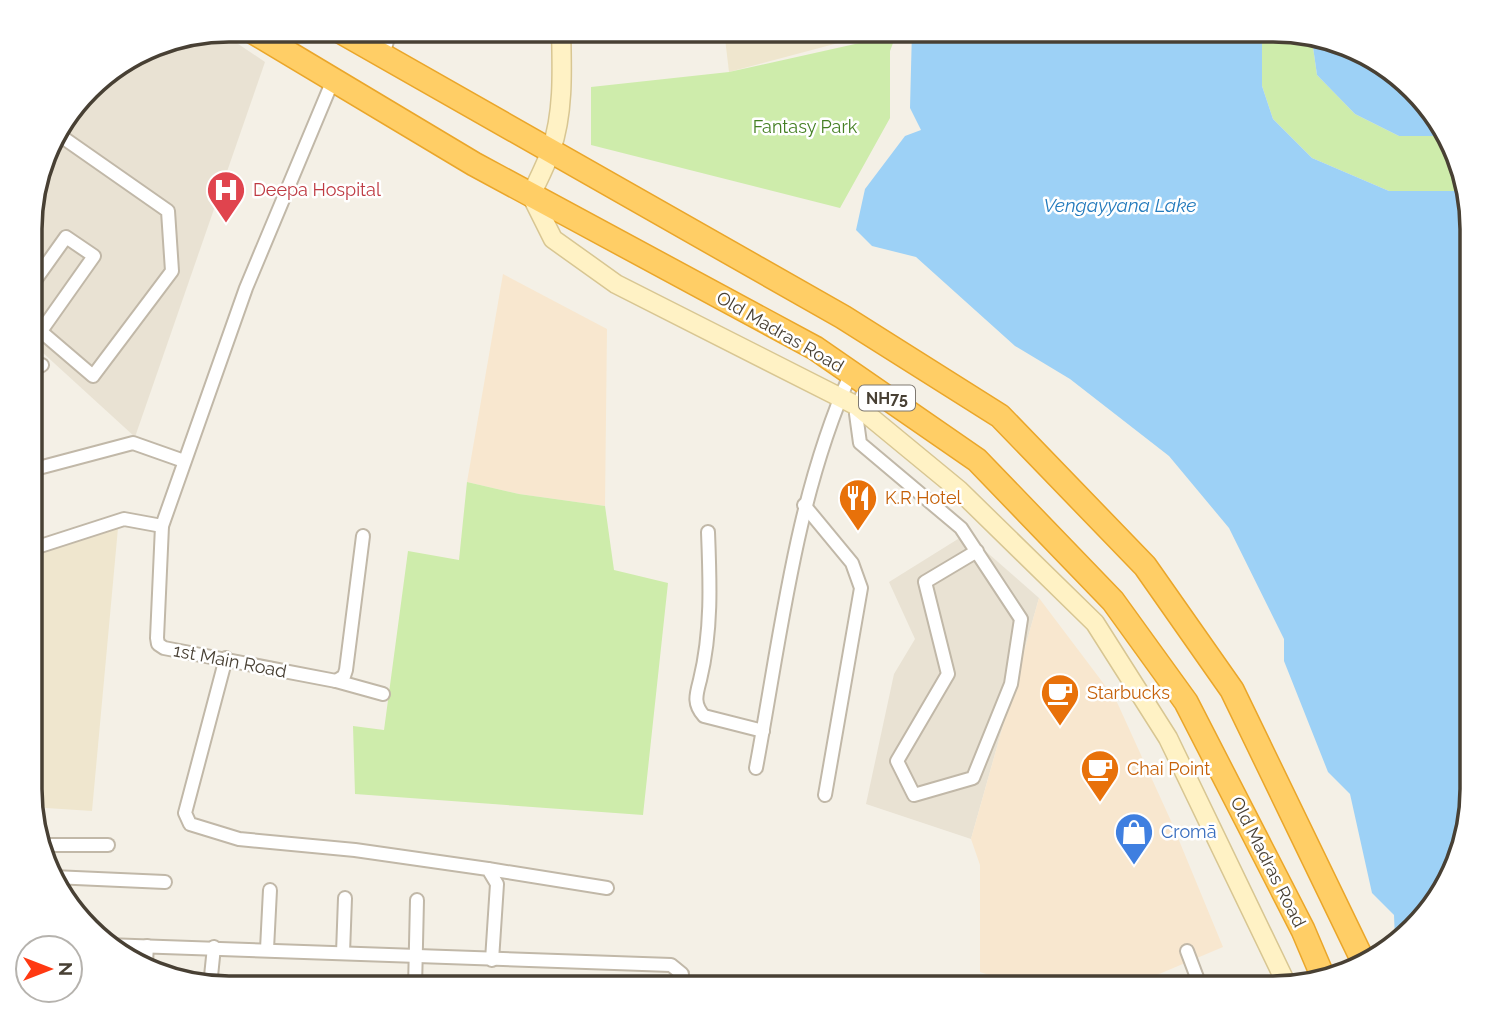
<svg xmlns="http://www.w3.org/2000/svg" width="1502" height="1018" font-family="Raleway,sans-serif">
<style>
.residential{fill:#e9e2d3}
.commercial{fill:#f8e7cf}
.education{fill:#efe6ce}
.green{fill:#ceecab}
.water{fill:#9dd1f6}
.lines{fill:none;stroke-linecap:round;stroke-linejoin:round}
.street-casing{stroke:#c1b8a8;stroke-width:16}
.secondary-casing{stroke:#d8c692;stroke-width:21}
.highway-casing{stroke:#eaa62a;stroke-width:26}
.street{stroke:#fff;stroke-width:12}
.secondary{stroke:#fff2c5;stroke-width:18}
.highway{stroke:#ffce66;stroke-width:23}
.labels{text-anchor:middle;stroke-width:5;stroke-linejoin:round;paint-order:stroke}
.shield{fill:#fff;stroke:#7f7971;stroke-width:2}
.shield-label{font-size:16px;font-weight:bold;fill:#484034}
.park-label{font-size:18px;fill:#447f23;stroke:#fff}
.health-label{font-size:18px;fill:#be3a42;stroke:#fff;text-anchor:start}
.street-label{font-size:18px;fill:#484034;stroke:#fff}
.food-label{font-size:18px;fill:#c56008;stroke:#fff;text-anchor:start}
.shop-label{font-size:18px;fill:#366cbe;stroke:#fff;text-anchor:start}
.water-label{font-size:19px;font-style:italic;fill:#247bbd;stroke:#fff}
.rim{fill:none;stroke:#484034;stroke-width:3.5}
</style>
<rect width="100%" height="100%" fill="#f4f0e6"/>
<g class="residential">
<polygon points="219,31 265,62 135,437 31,342 32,202 56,130 98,79 164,40"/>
<polygon points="966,534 1039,598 971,839 866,804 894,674 915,639 889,582"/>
</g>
<g class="commercial">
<polygon points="503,274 607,329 605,506 519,494 467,482"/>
<polygon points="1039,598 1116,700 1171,821 1223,947 1126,988 1029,988 980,972 980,865 971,839"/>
</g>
<g class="education">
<polygon points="724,30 872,30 872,34 729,72"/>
<polygon points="118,528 92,811 31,807 31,554"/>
</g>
<g class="green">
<polygon points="889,30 898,30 890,51 890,118 840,208 591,145 591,87 729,72 882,38"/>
<polygon points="1273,30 1284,30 1290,36 1312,40 1317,75 1355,114 1399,136 1432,136 1442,128 1452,140 1463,185 1455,191 1389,191 1312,158 1273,119 1262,86 1262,42"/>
<polygon points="467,482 519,494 605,506 614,570 668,583 643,815 355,794 353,726 384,730 408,551 459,560"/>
</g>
<g class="water">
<polygon points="912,30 1273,30 1262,42 1262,86 1273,119 1312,158 1389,191 1454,191 1463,185 1472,216 1472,802 1431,910 1395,940 1394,915 1372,893 1350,794 1328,772 1284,661 1284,639 1229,528 1169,456 1070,379 1015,346 916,257 872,246 856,230 865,189 905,136 921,130 910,108"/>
<polygon points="1312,40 1394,71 1442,128 1433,136 1399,136 1355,114 1317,75"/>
</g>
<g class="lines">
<g class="street-casing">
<g id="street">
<polyline points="383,56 390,30"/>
<polyline points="333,80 246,288 162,526 157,638 158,644 164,648 336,681 383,694"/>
<polyline points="31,286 66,237 94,256 41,331"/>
<polyline points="31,323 93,376 172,271 168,211 55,132"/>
<polyline points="31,370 42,365"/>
<polyline points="866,383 856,414 860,443 961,528 1021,619 1011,684 973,778 914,795 897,761 948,674 925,582 977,551"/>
<polyline points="31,470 133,443 184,461"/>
<polyline points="804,505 852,563 861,588 825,795"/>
<path d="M708,532C710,582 712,631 700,680C696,695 693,704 704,716L763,731"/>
<polyline points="31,549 124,519 162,526"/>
<polyline points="226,658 185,813 190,824 239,839 355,850 488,869 497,884 492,960"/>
<polyline points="336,681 344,676 346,670 363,536"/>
<path d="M756,768C781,635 795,498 851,373"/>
<polyline points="42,845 108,845"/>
<polyline points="488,869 607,888"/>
<polyline points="53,877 165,882"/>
<polyline points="106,945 671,965 682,974 682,988"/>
<polyline points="267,949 270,890"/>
<polyline points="1187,951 1201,988"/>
<polyline points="343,953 345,898"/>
<polyline points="146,962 147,946"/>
<polyline points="210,986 214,947"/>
<polyline points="415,988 417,900"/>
</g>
</g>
<g class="secondary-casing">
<path id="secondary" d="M561,30C562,68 564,113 551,150C546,165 538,180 531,195L553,239L616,284L857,406L959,490L1095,623L1168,738L1287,985"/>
</g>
<g class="highway-casing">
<g id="highway">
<polyline points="250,30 474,164 815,348 977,460 1113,601 1186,702 1303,930 1323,977"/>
<polyline points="338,30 843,317 1000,416 1145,566 1232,690 1365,965"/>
</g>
</g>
<use href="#street" class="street"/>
<use href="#secondary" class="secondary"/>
<use href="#highway" class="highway"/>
</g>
<defs>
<g id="hospital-pin" transform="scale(2.0125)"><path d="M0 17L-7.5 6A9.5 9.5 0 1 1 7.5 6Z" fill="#e0444e" stroke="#fff"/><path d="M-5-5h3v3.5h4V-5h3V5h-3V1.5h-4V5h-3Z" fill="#fff"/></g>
<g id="restaurant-pin" transform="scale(2.0125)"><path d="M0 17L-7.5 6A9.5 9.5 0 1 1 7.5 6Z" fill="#e8710a" stroke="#fff"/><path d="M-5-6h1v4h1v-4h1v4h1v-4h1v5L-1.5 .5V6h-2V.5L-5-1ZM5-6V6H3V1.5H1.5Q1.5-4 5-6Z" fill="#fff"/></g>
<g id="cafe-pin" transform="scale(2.0125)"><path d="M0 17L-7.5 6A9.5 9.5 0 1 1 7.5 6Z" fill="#e8710a" stroke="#fff"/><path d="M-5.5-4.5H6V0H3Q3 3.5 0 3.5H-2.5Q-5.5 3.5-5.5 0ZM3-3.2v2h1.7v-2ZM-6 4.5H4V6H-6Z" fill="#fff"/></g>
<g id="shop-pin" transform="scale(2.0125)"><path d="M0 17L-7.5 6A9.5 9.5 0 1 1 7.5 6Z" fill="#3f7fe0" stroke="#fff"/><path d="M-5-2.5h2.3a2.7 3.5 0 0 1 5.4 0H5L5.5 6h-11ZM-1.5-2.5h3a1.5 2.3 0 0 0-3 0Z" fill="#fff"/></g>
</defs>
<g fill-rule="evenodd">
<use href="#hospital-pin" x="226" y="190"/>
<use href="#restaurant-pin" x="858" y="498"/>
<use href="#cafe-pin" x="1060" y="693"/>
<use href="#cafe-pin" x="1100" y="769"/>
<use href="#shop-pin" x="1134" y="832"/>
</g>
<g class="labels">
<rect class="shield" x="859" y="385.5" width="56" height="25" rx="5"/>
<g class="shield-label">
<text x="887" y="404">NH75</text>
</g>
<g class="park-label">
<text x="805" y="133">Fantasy Park</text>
</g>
<g class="health-label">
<text x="253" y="196">Deepa Hospital</text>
</g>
<g class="street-label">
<text transform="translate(780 332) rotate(30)" y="6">Old Madras Road</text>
<text transform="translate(230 661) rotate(11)" y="6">1st Main Road</text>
<text transform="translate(1268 862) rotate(63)" y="6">Old Madras Road</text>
</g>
<g class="food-label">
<text x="885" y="504">K.R Hotel</text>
<text x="1087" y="699">Starbucks</text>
<text x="1127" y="775">Chai Point</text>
</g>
<g class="shop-label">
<text x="1161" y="838">Cromā</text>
</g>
<g class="water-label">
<text x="1120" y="212">Vengayyana Lake</text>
</g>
</g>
<path d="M0 0H1502V1018H0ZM229 42H1273A187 187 0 0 1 1460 229V789A187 187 0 0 1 1273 976H229A187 187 0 0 1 42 789V229A187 187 0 0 1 229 42Z" fill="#fff" fill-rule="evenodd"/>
<path class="rim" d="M229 42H1273A187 187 0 0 1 1460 229V789A187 187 0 0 1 1273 976H229A187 187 0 0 1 42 789V229A187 187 0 0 1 229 42Z"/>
<g transform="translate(49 969) rotate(90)"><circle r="33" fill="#ffffff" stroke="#b6b3ae" stroke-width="2"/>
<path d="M0-5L12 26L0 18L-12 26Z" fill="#ff3912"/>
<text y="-10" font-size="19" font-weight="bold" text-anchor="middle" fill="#484034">N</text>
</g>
</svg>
